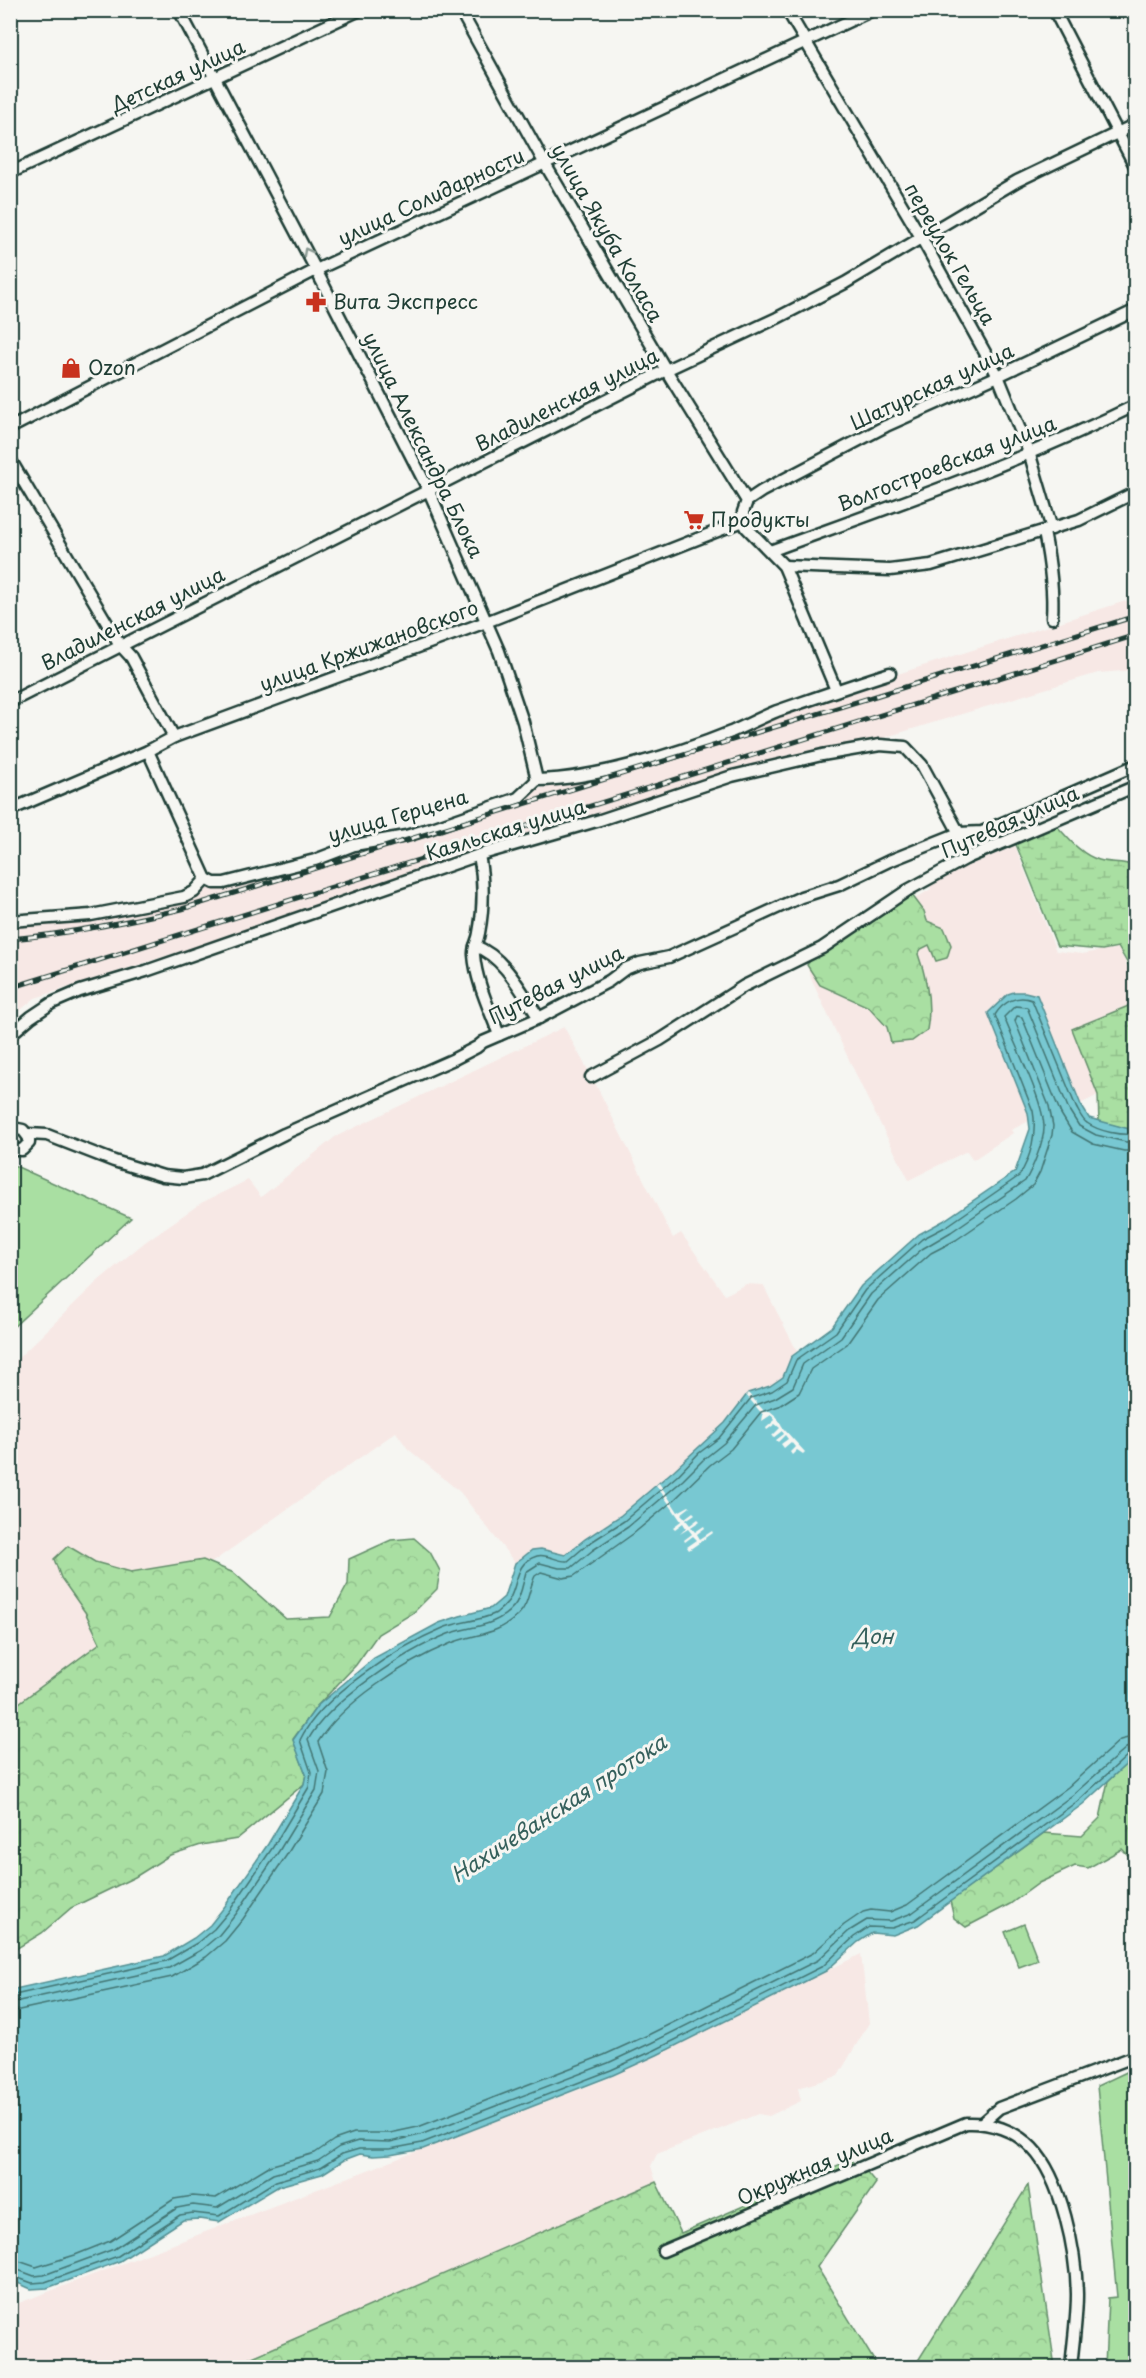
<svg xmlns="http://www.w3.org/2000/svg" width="1146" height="2378" font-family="'Playpen Sans',sans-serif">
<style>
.built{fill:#f7e8e5}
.green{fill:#a9dfa2;stroke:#648e6b;stroke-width:1.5}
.forest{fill:url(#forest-crowns);stroke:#648e6b;stroke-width:1.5}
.wetland{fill:url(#wetland-marsh);stroke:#648e6b;stroke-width:1.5}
.water{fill:#78c8d2;stroke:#549093;stroke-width:1.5}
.pier{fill:#f6f6f2}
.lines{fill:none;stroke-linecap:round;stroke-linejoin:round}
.shore{stroke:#437573;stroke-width:1.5}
.minor-casing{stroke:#1f3d34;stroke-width:15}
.minor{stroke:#f6f6f2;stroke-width:10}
.rail-casing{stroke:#1f3d34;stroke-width:5}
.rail{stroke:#f6f6f2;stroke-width:3;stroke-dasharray:9;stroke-linecap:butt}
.oneway{stroke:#8a9a93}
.labels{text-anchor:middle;stroke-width:6;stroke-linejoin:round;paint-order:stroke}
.street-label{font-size:20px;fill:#1f3d34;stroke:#f6f6f2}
.poi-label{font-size:20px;fill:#1f3d34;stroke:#f6f6f2;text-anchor:start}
.water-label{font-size:21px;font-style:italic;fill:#35605c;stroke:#f6f6f2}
</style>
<defs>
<pattern id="forest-crowns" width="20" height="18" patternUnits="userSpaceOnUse" patternTransform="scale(1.5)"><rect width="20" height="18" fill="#a9dfa2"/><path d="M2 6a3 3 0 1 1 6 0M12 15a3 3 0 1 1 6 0" fill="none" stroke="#91c08c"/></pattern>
<pattern id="wetland-marsh" width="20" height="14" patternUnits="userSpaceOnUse" patternTransform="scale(1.5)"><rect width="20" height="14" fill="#a9dfa2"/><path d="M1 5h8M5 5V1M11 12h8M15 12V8" fill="none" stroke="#91c08c"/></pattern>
</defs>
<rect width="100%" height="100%" fill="#f6f6f2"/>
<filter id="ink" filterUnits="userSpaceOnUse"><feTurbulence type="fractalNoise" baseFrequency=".0167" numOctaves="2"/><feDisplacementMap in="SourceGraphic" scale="12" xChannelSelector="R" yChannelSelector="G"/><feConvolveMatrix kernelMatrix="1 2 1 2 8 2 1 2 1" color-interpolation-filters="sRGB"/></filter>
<g filter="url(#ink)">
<g class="built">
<polygon points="1135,598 1135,670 1098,673 856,746 669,795 35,998 11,1018 11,927 146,906 399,834"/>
<polygon points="1015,846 1056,951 1082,954 1118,948 1135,982 1135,1110 1116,1108 1098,1095 1035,1127 1029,1121 1011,1130 1013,1133 973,1160 967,1151 909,1180 868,1100 812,981 807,965 931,889 929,882"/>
<polygon points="564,1027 594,1081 673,1238 681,1233 725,1295 746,1284 763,1285 797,1351 791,1357 783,1377 770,1386 748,1393 725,1423 674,1470 620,1516 585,1539 565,1555 541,1549 532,1550 515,1563 460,1492 408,1449 396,1432 114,1632 11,1720 11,1365 98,1281 145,1242 201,1203 248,1180 261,1197 335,1137"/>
<polygon points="861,1954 869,2023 838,2076 798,2088 801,2101 769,2116 758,2114 657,2154 651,2166 656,2182 227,2367 11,2368 11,2306 599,2082 657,2055"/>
</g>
<g class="green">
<polygon points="11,1164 131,1218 11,1329 10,1165"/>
<polygon points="1024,1924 1038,1960 1019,1967 1005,1932"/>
<polygon points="1135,2068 1135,2367 1105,2367 1108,2298 1117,2297 1097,2086"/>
</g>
<g class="forest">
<path d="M912,895L924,911L927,921L944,928L951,945L947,958L936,961L929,945L921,949L918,954C927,979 932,1004 927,1030L912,1041L891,1043L887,1027L869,1007L820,985L807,965L814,955Z"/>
<polygon points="414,1538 430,1552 440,1571 437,1589 413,1613 378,1634 356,1665 317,1706 293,1739 306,1774 304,1784 237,1839 201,1845 170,1855 135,1877 71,1908 42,1933 11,1952 11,1709 100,1643 85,1612 61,1578 54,1559 68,1546 95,1562 131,1572 203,1560 234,1573 286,1619 330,1617 348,1584 349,1559 391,1540"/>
<polygon points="1135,1756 1135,1862 1122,1849 1088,1868 1075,1866 1039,1883 1010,1904 966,1927 954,1918 950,1901 1044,1833 1082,1836 1100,1818 1108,1781"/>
<polygon points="850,2160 866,2171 876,2183 817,2267 878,2367 227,2368 656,2182 681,2233"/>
<polygon points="1028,2185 1055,2367 914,2367"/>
</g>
<g class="wetland">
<path d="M1056,825C1068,838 1081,855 1099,860C1112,864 1123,860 1135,867V982L1133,973L1118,947L1102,950L1057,946L1015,842Z"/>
<polygon points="1135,1001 1135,1127 1129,1129 1099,1122 1098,1095 1072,1029 1126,1007"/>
</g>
<polygon class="water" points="1014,992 1025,992 1037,995 1081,1105 1089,1118 1129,1129 1135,1127 1135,1756 1083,1804 918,1925 893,1935 872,1933 858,1942 826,1971 657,2055 613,2075 423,2149 390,2155 373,2156 360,2154 344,2160 322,2174 279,2186 219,2222 199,2219 183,2220 120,2261 47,2288 31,2289 11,2280 10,1990 164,1956 194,1938 210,1925 225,1906 268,1844 304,1784 306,1774 293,1740 317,1706 374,1658 439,1623 460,1616 491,1608 504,1597 515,1563 522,1558 532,1550 541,1549 565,1555 585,1539 620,1516 674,1470 725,1423 748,1393 770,1386 783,1377 791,1357 832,1327 861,1286 919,1234 943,1221 1015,1172 1030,1129 1028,1113 988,1013 1008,994"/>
<g class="pier">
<polygon points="748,1393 765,1412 770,1411 777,1417 782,1427 805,1452 803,1454 797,1450 792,1455 790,1452 795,1447 791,1442 784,1448 781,1444 788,1439 785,1435 778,1442 776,1440 784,1434 782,1431 773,1438 772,1436 780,1428 775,1424 767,1430 766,1428 775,1420 771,1415 762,1421 763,1415 746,1395"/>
<polygon points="659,1483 678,1512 689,1506 690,1507 681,1514 685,1518 693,1512 695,1514 686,1520 690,1525 698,1519 700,1521 691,1527 695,1532 704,1526 705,1528 697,1534 700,1539 712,1531 713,1533 689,1550 687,1547 697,1540 693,1536 685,1542 684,1540 692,1534 688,1529 680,1534 686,1528 683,1523 675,1529 673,1527 681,1521 656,1485"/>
</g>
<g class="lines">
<g class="shore">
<path d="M10,1996L166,1961L197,1943L214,1929L230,1910L273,1847L309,1787L311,1772L300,1740C321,1696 398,1647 443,1628C458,1622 484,1620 496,1613C500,1610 506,1604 509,1600C519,1583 514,1563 537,1556C547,1553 557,1562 568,1561L588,1544L624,1521L678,1475L699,1453L719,1438L751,1398L772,1391L787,1381L796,1360L836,1332L865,1290L922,1239L947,1226L1019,1176C1031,1158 1037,1132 1033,1111L995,1015C1003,1002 1017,994 1032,1000L1076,1107C1079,1112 1082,1120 1087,1123C1098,1131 1123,1137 1136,1133"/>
<path d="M10,2003L169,1968L201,1950L219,1935L236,1914L279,1851L316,1790L319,1771L308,1740C330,1700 406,1651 448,1634C471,1626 497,1627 514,1606C521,1598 523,1582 526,1572L540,1563L559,1568H571L593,1550L628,1527L683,1480L704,1459L724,1443L756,1405L775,1398L793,1387L803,1364L841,1337L871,1294L922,1249L951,1232L1025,1181C1032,1170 1044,1141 1044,1128C1044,1101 1014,1044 1004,1017L1015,1006L1027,1007L1069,1110L1079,1126L1096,1135L1126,1142L1136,1141"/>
<path d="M10,2012L172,1977L206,1957L225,1941L243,1919L286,1856L324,1794L328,1772L318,1742C343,1702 406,1662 449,1644C475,1633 498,1636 519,1614C529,1604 529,1588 535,1576L541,1572L563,1578L574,1576L633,1534L674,1500L710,1465L731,1449L761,1412L779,1406L799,1393L811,1369L847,1344L878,1300L931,1253L956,1240L1016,1199L1033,1185L1040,1172L1052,1135L1053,1126L1049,1106L1015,1021L1017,1016L1022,1017L1061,1114L1072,1132L1093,1144L1124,1151H1136"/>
<polyline points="10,2258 36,2267 75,2255 110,2241 174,2199 193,2196 216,2198 269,2166 315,2153 334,2140 354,2133 390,2133 418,2127 604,2055 648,2035 813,1953 844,1925 863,1912 871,1910 890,1912 907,1905 1068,1787 1120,1740 1136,1736"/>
<polyline points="10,2267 34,2276 44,2275 114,2249 177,2208 193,2205 217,2208 273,2174 318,2161 339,2147 358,2141 390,2142 420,2135 608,2063 651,2043 818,1960 849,1931 867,1920 891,1921 912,1913 1074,1794 1126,1748 1136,1745"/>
<polyline points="10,2275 32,2283 45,2282 118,2256 180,2215 193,2213 219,2216 276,2181 320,2168 342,2154 359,2149 390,2149 422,2143 611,2070 655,2050 823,1966 854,1937 869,1927 892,1928 915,1920 1079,1800 1129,1754 1136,1753"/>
</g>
<g class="minor-casing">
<g id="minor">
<polyline points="179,10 316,270 429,491 499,651 523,722 537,780"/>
<polyline points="460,10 545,164 666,370 747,501 743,512 743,521 747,528 784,566 836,690"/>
<polyline points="787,10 922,239 998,376 1029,452 1052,529"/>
<polyline points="1054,10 1136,168"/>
<polyline points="10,173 360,10"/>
<polyline points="10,428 316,270 873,10"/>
<polyline points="10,459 120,645 131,657 174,737"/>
<polyline points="747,501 762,491 886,426 998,376 1136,310"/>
<path d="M1044,532C1050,562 1054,589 1052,618"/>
<path d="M770,551C893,506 1018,463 1136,405"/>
<polyline points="784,566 890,570 931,565 1079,520 1136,492"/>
<polyline points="10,702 666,370 777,318 845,283 1017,181 1136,124"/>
<polyline points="148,751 206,879"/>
<polyline points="10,810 148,751 174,737 486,622 743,521"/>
<path d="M479,855C484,881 484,906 479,933C478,941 473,947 474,955C476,982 490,1010 499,1035"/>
<path d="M10,921L91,915L184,897L194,892L206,879L214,883H224L315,860L354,845L406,836L432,828L518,798L537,780C595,779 677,754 731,732C747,725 762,717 777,711C815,698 852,685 890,673"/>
<path d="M475,946C505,957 522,993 539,1018"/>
<polyline points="10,1035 31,1017 52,1003 80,991 146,971 479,855 600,820 732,776 822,755 880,745 905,747 922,765 959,833 967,858"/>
<polyline points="591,1077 660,1040 744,986 822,948 908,890 967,858 1136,786"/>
<polyline points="10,1133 18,1129 23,1130 29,1138 29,1143 22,1150 16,1150 10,1146"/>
<polyline points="28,1134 47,1135 114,1161 163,1176 183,1178 202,1175 284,1134 454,1059 477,1047 483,1042 539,1018 609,981 625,969 640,963 669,957 801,897 839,885 889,861 959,833 982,832 1136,765"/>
<polyline points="983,2122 999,2108 1136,2056"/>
<path d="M663,2251L966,2123C990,2122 1015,2130 1032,2148C1062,2179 1076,2252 1077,2294C1077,2319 1073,2343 1071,2368"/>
</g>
</g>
<use href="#minor" class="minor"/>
<g class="rail-casing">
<g id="rail">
<path d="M10,939C69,934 125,922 182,909L1136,616"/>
<polyline points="10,988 1136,635"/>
</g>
</g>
<use href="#rail" class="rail"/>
</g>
<defs><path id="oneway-chevron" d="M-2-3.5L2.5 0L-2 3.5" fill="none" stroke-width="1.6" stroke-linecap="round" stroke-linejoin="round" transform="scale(1.5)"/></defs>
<use class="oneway" href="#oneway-chevron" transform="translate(307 252) rotate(-118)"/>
</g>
<defs>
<g id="pharmacy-bare" transform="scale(1.62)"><path d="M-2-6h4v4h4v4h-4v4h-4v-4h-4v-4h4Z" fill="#c8321e" stroke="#f6f6f2" stroke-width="2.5" paint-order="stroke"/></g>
<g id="shop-bare" transform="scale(1.62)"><path d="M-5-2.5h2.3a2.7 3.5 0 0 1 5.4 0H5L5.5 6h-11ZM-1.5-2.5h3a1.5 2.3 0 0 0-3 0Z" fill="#c8321e" stroke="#f6f6f2" stroke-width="2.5" paint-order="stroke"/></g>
<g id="supermarket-bare" transform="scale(1.62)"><path d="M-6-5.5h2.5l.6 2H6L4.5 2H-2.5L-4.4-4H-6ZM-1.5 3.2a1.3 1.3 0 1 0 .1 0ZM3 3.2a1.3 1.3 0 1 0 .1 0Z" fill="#c8321e" stroke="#f6f6f2" stroke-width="2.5" paint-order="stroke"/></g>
</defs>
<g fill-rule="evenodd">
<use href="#pharmacy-bare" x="316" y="302"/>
<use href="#shop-bare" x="71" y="368"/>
<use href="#supermarket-bare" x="694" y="520"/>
</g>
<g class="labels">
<g class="street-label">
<text transform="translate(178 76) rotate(-25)" y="7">Детская улица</text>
<text transform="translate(431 197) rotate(-25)" y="7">улица Солидарности</text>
<text transform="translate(607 233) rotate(60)" y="7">улица Якуба Коласа</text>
<text transform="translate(950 254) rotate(60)" y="7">переулок Гельца</text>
<text transform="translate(932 387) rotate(-25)" y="7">Шатурская улица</text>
<text transform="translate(567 400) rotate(-27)" y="7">Владиленская улица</text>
<text transform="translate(423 445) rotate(64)" y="7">улица Александра Блока</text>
<text transform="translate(947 464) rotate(-21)" y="7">Волгостроевская улица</text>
<text transform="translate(133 619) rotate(-27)" y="7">Владиленская улица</text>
<text transform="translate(369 646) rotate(-20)" y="7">улица Кржижановского</text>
<text transform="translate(398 816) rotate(-16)" y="7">улица Герцена</text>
<text transform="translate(1010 822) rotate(-24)" y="7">Путевая улица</text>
<text transform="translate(506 830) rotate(-17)" y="7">Каяльская улица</text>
<text transform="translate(556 985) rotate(-27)" y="7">Путевая улица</text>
<text transform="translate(815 2167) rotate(-23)" y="7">Окружная улица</text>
</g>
<g class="poi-label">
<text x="333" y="309">Вита Экспресс</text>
<text x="88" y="375">Ozon</text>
<text x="711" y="527">Продукты</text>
</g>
<g class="water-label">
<text x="873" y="1644">Дон</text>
<text transform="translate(559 1809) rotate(-33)" y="7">Нахичеванская протока</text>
</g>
</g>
<rect width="1146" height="2378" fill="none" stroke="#f6f6f2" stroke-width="36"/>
<rect x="18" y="18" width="1110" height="2342" fill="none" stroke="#1f3d34" stroke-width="2" filter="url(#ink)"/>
</svg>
